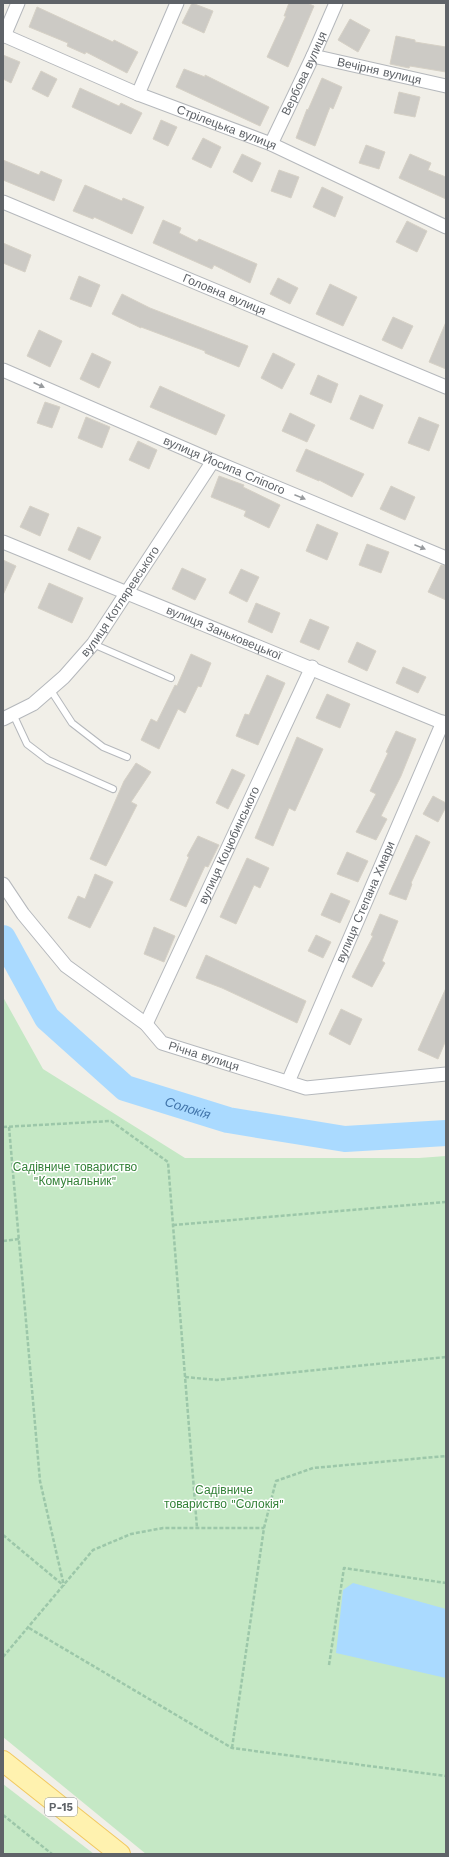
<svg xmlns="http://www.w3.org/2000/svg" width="449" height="1857" font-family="'Work Sans',sans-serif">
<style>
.green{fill:#c5e8c5}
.water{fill:#aadaff}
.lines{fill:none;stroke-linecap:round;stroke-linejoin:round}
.river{stroke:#aadaff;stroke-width:26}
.building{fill:#cccac5;stroke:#d6d1c6}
.lane-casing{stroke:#b5b8bc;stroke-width:8}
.street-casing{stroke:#b5b8bc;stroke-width:15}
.primary-casing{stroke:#f2c960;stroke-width:22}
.path{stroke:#9cc7a9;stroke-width:2.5;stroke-dasharray:4 2;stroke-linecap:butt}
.lane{stroke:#fff;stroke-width:6}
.street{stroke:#fff;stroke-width:13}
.primary{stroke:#fff2af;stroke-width:20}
.oneway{fill:#979a9d}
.labels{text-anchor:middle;stroke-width:3;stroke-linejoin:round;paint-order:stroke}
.shield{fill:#fff;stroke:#8f9295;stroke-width:1}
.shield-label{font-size:11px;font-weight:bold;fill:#5f6368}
.street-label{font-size:12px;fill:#5f6368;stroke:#fff}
.park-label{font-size:12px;fill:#348238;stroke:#fff}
.water-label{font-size:13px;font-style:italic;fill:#4174aa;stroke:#fff}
</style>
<rect width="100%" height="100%" fill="#f1efe8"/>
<g class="green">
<polygon points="3,997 43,1069 185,1158 419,1158 446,1156 446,1854 146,1854 3,1737"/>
<polygon points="3,1784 94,1854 3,1854"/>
</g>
<polygon class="water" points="353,1583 446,1609 446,1678 336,1653 343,1590"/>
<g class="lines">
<path class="river" id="s1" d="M3,938L47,1018L125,1088L228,1120L345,1139L446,1133"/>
</g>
<g class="building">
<polygon points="192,3 213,11 204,33 182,23"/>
<polygon points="289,3 307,3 314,6 288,67 267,57 286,16 284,16"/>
<polygon points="37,7 113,42 114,40 138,52 127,73 86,52 85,54 67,46 68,43 29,27"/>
<polygon points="350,19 370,30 358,52 338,40"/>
<polygon points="396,36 415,40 415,42 446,47 446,72 410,66 409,68 390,64"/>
<polygon points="3,55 20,62 11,83 3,79"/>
<polygon points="184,69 205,77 205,75 269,107 260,126 176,87"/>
<polygon points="41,71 57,79 48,97 32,89"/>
<polygon points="322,78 342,87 333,109 330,107 315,146 296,138 307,109 308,110"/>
<polygon points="80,88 119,106 121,103 142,113 131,134 72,107"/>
<polygon points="399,92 420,97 415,117 394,113"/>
<polygon points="161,120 177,127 168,146 153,139"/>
<polygon points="203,138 221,147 211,168 192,159"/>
<polygon points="366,145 385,152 379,169 359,163"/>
<polygon points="242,154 261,163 252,182 233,172"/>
<polygon points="410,154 431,163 428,170 446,177 446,199 399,178"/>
<polygon points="3,160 39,175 41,171 62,180 54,201 3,180"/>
<polygon points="279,170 299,177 291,198 271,191"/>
<polygon points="85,185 122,201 123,198 144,207 132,234 94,217 93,219 73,211"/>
<polygon points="322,187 343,197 335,217 313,207"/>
<polygon points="163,220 181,228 179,233 197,242 199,239 257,264 250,283 214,265 212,269 153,243"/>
<polygon points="407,221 427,231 417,252 396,242"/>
<polygon points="3,243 31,255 25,272 3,263"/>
<polygon points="79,276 100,285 91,307 70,299"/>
<polygon points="278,278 298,288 290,304 270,294"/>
<polygon points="330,284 357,297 343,326 316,314"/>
<polygon points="122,294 150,308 248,346 239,367 205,353 205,351 141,327 141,328 112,314"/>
<polygon points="393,317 413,326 402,349 382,340"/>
<polygon points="446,322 446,369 429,362"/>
<polygon points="39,330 62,341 50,367 27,356"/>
<polygon points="92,353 111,362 99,388 80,379"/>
<polygon points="273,353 295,364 282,389 261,378"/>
<polygon points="318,375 338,384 331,403 310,394"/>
<polygon points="160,386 225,415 216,435 150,407"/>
<polygon points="360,395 383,405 373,429 350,419"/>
<polygon points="45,402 60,407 52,428 37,423"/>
<polygon points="290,413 315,425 307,442 282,431"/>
<polygon points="86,417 110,427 102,448 78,438"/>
<polygon points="419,417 439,425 429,451 408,443"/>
<polygon points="138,441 157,450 149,469 129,460"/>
<polygon points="306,449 364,474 352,497 319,480 319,481 296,471"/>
<polygon points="219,476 244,485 243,487 280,505 269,528 244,516 246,511 211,497"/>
<polygon points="391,486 415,497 405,520 380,509"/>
<polygon points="30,506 49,514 40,536 20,527"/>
<polygon points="317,524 338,533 327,560 306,551"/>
<polygon points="78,527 101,537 90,560 68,550"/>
<polygon points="367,544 389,552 381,573 359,565"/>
<polygon points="3,560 16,566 3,595"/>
<polygon points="441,565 446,566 446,600 428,592"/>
<polygon points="182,568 206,579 195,600 172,589"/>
<polygon points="241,569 259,577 247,602 229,593"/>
<polygon points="49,583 83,598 72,623 38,608"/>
<polygon points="256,603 280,613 272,633 248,622"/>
<polygon points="310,619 329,627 319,650 300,642"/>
<polygon points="357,642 376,651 367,671 348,662"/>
<polygon points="191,654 211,663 201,687 198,686 185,713 178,709 159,749 141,740 151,719 157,722 175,685 177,686"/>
<polygon points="403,667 426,677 418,693 396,683"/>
<polygon points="267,675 285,683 258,745 236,736 245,714 249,715"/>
<polygon points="327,694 350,704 340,728 316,718"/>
<polygon points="396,731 416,739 401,776 381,816 387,819 376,840 356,832 376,794 370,791 388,753 386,752"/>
<polygon points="297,737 323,749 295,811 289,808 273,846 255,838"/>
<polygon points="136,763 151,772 131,802 137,805 106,866 90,859 124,781"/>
<polygon points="232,769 245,775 228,809 216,803"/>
<polygon points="433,796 446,803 446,807 438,822 423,814"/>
<polygon points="416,835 430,842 411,883 412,884 406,900 389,894"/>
<polygon points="198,836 219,845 208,867 205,866 186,907 170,900 189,857 187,856"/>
<polygon points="347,852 368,861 358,882 337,874"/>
<polygon points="247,858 269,868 260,888 254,885 236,924 220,917"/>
<polygon points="95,874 113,882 90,928 68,918 78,896 85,899"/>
<polygon points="331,893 350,901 340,923 321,915"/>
<polygon points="380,914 398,921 382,961 385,963 372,987 352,977 373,936 371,935"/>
<polygon points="154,927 175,936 164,962 144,954"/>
<polygon points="316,935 331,942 323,958 308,951"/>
<polygon points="206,955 306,1001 297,1023 222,988 196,978"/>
<polygon points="446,988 446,1040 438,1059 418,1050"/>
<polygon points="341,1009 362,1019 350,1045 329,1034"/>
</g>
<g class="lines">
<g class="lane-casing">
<g id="lane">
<polyline points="93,644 171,678"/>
<polyline points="50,689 72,723 103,747 127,757"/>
<polyline points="13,714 27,744 48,760 113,789"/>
</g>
</g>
<g class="street-casing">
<g id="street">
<path id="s2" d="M3,35L138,94L271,144L446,227"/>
<polyline points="4,36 18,3"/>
<path id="s3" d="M313,56L446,86"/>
<polyline points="138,94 177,3"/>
<path id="s4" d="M271,144L313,56L336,3"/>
<path id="s5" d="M3,202L446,387"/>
<path id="s6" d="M3,370L213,461L446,558"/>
<path id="s7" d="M3,542L446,724"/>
<path id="s8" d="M3,719L33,704L64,677L93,644L213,461"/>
<path id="s9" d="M3,884L23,914L66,966L146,1024L162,1043L306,1088L446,1074"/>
<path id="s10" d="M146,1024L312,667"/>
<path id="s11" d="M288,1082L443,722"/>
</g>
</g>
<g class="primary-casing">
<polyline id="primary" points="3,1761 120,1854"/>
</g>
<g class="path">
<polyline points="3,1127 111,1121 168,1162 197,1528"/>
<polyline points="9,1127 40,1481 64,1586"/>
<polyline points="173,1225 446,1202"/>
<polyline points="3,1241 19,1239"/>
<polyline points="185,1377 217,1380 446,1357"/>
<polyline points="3,1535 63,1585"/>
<polyline points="29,1628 232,1748 446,1776"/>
<polyline points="3,1657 93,1550 131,1534 163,1528 264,1528"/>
<polyline points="329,1665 344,1568 446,1583"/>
<polyline points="232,1748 264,1528 276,1481 313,1468 446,1456"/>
<polyline points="3,1815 52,1854"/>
</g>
<use href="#lane" class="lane"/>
<use href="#street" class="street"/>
<use href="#primary" class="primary"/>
</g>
<defs><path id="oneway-solid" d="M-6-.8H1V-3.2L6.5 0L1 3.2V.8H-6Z"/></defs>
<g class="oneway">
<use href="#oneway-solid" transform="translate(39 385) rotate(24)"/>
<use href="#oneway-solid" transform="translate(300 497) rotate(22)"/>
<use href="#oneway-solid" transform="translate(420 547) rotate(22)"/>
</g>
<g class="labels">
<rect class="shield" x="45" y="1798" width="32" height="18" rx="3"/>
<g class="shield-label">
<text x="61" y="1811">Р-15</text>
</g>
<g class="street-label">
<text dy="4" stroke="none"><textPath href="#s3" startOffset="68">Вечірня вулиця</textPath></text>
<text dy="4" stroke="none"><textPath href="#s4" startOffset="78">Вербова вулиця</textPath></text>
<text dy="4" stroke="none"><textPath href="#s2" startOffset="242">Стрілецька вулиця</textPath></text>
<text dy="4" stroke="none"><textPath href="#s5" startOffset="240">Головна вулиця</textPath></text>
<text dy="4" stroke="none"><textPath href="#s6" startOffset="241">вулиця Йосипа Сліпого</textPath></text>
<text dy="4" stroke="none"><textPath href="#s8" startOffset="169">вулиця Котляревського</textPath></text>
<text dy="4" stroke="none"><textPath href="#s7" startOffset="239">вулиця Заньковецької</textPath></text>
<text dy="4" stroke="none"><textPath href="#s10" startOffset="197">вулиця Коцюбинського</textPath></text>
<text dy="4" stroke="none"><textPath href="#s11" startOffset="196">вулиця Степана Хмари</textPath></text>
<text dy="4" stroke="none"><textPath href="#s9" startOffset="271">Річна вулиця</textPath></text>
</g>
<g class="park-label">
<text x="75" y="1171">Садівниче товариство<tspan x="75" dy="14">"Комунальник"</tspan></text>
<text x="224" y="1494">Садівниче<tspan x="224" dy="14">товариство "Солокія"</tspan></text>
</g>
<g class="water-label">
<text dy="5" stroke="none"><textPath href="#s1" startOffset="262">Солокія</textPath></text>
</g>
</g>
<rect width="449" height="1857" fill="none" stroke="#5f6368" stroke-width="8"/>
</svg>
